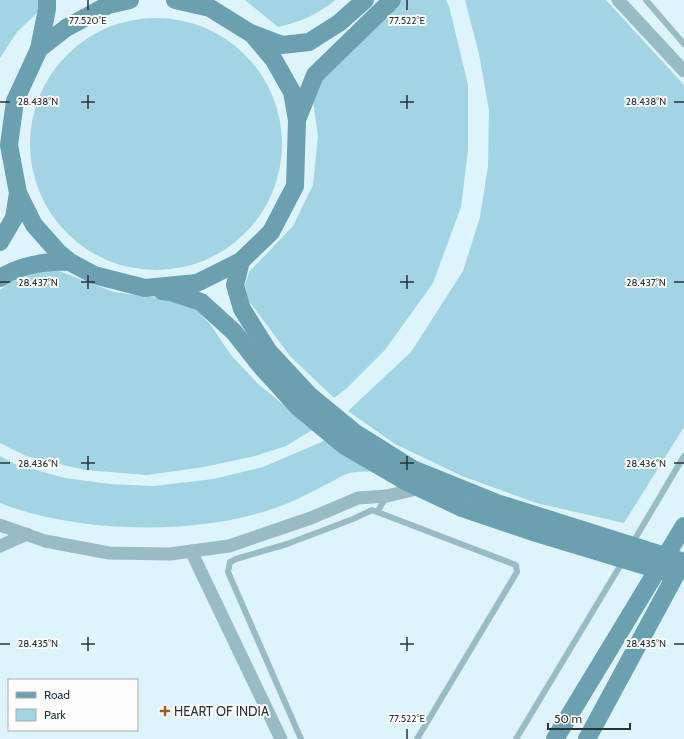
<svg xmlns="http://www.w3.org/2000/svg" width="684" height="739" font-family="Cabin,sans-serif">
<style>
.green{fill:#a3d4e4}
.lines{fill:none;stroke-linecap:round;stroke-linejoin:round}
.lane{stroke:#98bbc6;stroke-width:6}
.street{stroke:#98bbc6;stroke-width:13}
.secondary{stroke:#6ba0b1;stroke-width:18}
.ticks{fill:none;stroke:#26353a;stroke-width:1.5}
.poi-dot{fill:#976319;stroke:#fdfdfd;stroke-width:1.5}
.labels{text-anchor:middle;stroke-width:4;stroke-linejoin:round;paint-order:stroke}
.poi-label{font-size:13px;fill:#26353a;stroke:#fdfdfd;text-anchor:start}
.ticks-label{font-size:10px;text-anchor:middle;fill:#26353a;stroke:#fdfdfd;stroke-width:4;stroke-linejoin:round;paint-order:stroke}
</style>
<rect width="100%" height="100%" fill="#ddf4fc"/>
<g class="green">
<polygon points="0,0 39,0 40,10 17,32 0,58"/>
<path d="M245,0H335C318,15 299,22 278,27Z"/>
<polygon points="402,0 446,0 449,6 468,85 468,150 461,207 433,283 385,350 346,389 334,398 290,356 249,301 245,285 249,272 293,226 313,185 318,136 313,101 319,80"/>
<polygon points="465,0 606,0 684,85 684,427 624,523 536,503 462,476 395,444 348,411 411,352 463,271 480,217 488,166 489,110 479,54"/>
<circle cx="156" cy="144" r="126"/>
<polygon points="51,268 114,292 189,302 210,324 231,355 258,384 314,429 286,446 255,456 204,467 147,475 85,470 26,456 0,443 0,290 11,282"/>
<path d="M326,440L379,471C370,472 358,471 349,473C342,475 334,481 327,484C308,494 287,505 266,511C190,535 75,533 0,503V456L17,465L65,478L109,484L154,486L213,479L263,467Z"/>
</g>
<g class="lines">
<g class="lane">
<polyline points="646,0 684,44"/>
<polyline points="377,512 387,496"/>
<polyline points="632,544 684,456"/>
<polyline points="301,739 228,572 230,562 236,559 287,544 353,519 372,510 516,565 517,572 417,739"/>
<polyline points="516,739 623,561"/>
</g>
<g class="street">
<polyline points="618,0 684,71"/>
<polyline points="0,525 45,541 109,553 170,554 229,546 311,518 358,498 387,496 421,488"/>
<polyline points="0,546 27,534"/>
<polyline points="191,551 281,739"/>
</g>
<g class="secondary">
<polyline points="130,0 108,5 66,28 39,49 15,101 9,145 18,193 34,225 59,253 70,262 94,275 145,288 197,283 241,261 271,232 295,186 297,120 292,92 274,60 252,34 210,8 175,0"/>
<polyline points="253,34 282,45 309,42 339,23 365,0"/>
<polyline points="39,49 47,9 47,0"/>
<polyline points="297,120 315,75 392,0"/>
<polyline points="0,242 14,218 18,193"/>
<polyline points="241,261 235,285 242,309 269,352 309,395 354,432 413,469 497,503 684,562"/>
<path d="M0,278C21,265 46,261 70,262"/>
<polyline points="162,291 170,292 201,302 234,332 259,364 298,407 345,446 405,481 462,508 536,533 675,575"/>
<polyline points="555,739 684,526"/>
<polyline points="587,739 681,565"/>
</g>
</g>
<path class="ticks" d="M88,0V10M407,0V10M88,95V109M407,95V109M0,102H10M81,102H95M400,102H414M674,102H684M88,275V289M407,275V289M0,282H10M81,282H95M400,282H414M674,282H684M88,456V470M407,456V470M0,463H10M81,463H95M400,463H414M674,463H684M88,637V651M407,637V651M0,644H10M81,644H95M400,644H414M674,644H684M407,729V739"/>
<path class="poi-dot" d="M163 705h4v4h4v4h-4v4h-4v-4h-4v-4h4z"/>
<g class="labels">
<g class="poi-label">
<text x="174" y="716">HEART OF INDIA</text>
</g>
</g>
<g class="ticks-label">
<text x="88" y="24">77.520°E</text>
<text x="407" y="24">77.522°E</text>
<text x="38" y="105">28.438°N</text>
<text x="646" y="105">28.438°N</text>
<text x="38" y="286">28.437°N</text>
<text x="646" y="286">28.437°N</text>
<text x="38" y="467">28.436°N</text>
<text x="646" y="467">28.436°N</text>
<text x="38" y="647">28.435°N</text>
<text x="646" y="647">28.435°N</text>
<text x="407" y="722">77.522°E</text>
</g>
<rect x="8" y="679" width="130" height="52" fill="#fdfdfd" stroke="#a7adaf"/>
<rect x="16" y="692" width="20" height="6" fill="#6ba0b1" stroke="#a7adaf"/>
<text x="44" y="699" font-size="12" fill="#26353a">Road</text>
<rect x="16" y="709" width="20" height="12" fill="#a3d4e4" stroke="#a7adaf"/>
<text x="44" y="719" font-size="12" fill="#26353a">Park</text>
<path d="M548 723v6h82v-6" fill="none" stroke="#26353a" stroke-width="2"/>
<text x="554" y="723" font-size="12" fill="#26353a" stroke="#fdfdfd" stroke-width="3" paint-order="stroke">50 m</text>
</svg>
